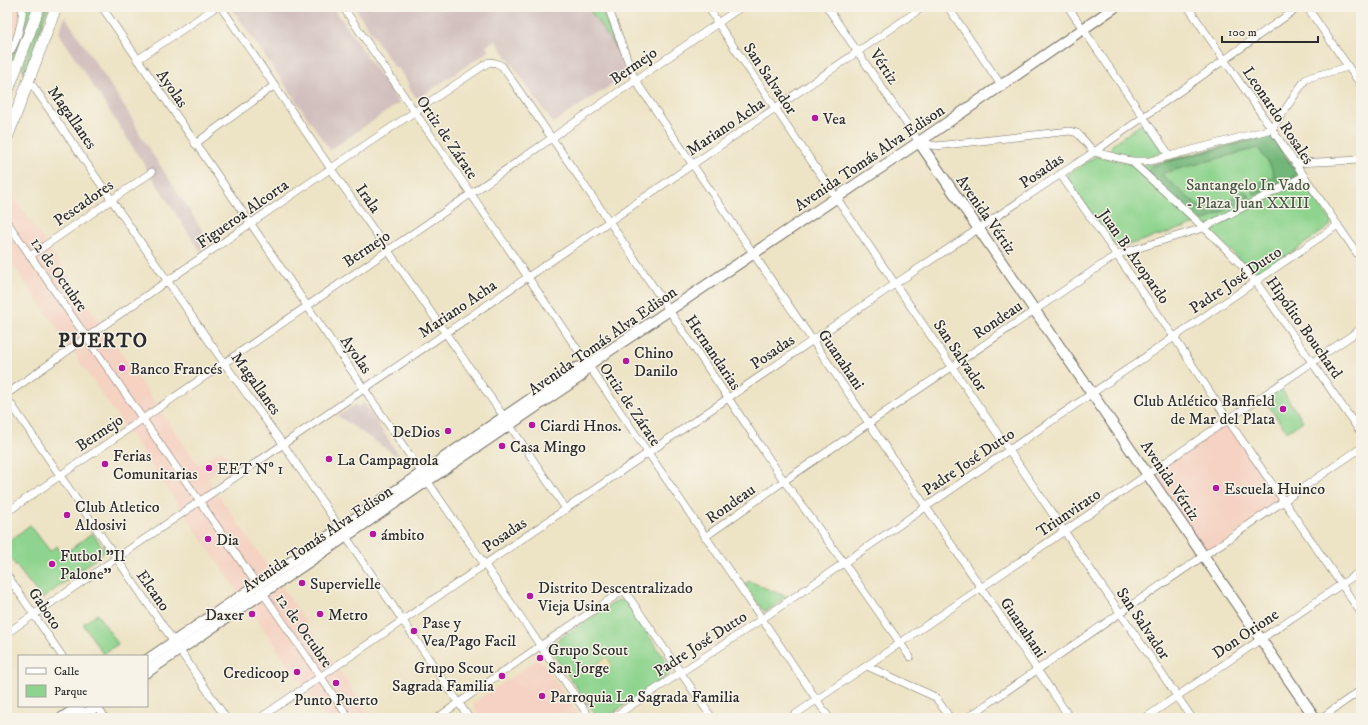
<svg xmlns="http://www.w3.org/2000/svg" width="1368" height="725" font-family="'IM FELL DW Pica',serif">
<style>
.built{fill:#f5d2c2}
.industrial{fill:#d1bfbd}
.green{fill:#8ed48e;stroke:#5c805c}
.forest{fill:#72b679;stroke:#4e7052}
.sand{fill:#eeda9e;stroke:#8c8264}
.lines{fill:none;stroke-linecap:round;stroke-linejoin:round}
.street-casing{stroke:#6f6b61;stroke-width:8}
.secondary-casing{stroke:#6f6b61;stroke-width:12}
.primary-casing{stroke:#6f6b61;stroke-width:12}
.street{stroke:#fff;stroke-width:7}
.secondary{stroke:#fff;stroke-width:10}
.primary{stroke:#fff;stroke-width:11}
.poi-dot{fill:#b5179e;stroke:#f7f3e8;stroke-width:1.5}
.labels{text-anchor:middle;stroke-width:3;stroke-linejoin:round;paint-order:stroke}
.street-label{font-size:16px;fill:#2b2b2b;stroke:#f7f3e8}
.poi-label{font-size:16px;fill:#2b2b2b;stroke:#f7f3e8;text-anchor:start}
.park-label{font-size:16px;fill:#454;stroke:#f7f3e8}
.district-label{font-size:20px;font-weight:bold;letter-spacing:1px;fill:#2b2b2b;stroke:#f7f3e8}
</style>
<rect width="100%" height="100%" fill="#f7f3e8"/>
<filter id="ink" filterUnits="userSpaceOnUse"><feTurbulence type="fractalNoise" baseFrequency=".025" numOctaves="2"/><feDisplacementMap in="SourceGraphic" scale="8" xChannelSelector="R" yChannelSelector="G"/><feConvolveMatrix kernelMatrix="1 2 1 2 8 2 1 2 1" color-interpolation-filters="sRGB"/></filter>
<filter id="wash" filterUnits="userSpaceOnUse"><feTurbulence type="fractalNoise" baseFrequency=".012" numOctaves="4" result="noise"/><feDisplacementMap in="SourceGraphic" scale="16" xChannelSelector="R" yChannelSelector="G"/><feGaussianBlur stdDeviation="0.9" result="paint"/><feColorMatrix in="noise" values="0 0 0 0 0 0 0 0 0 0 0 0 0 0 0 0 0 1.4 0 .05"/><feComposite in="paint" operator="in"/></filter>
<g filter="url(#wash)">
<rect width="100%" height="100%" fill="#ede3c5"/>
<g class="built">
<polygon points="7,7 20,7 20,19 12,43 7,49"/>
<polygon points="7,187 198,465 222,449 231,463 207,478 372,718 325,718 7,256"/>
<polygon points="1228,420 1284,501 1204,556 1149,475"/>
<polygon points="537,660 542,661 580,718 480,718 474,708 473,703"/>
</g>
<g class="industrial">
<polygon points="233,7 333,7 399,103 330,150 233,10"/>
<polygon points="354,7 588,7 617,50 626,75 553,123 495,40 486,46 489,51 419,98 416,97 408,86 408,83 398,68 395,68"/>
<polygon points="65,16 133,120 139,133 211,244 200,251 59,33"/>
<polygon points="364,403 401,459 338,416 356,404 358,407"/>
</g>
<g class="green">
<path d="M26,7H34L11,66L7,69C7,59 11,59 15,50C21,36 25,22 26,7Z"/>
<polygon points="44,7 48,7 26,70 23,70 22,68"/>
<polygon points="588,7 601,7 617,50"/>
<path d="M1140,125H1143L1145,126L1162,151L1161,153C1149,159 1124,160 1112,151L1111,147L1113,144Z"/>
<polygon points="1266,135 1270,135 1273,137 1331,221 1330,226 1258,276 1254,275 1203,222 1121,247 1115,246 1067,178 1069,173 1096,156 1137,165 1153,164"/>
<polygon points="1279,386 1303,421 1287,432 1262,397"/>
<polygon points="30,525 50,551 57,546 63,555 92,533 106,551 42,599 7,554 7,543"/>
<polygon points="749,581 787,597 767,611 764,611 744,585"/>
<polygon points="618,600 624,601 626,602 670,667 671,671 669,674 606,718 598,718 551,651 551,647 553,643"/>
<polygon points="97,614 118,644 103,654 83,624"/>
</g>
<path class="forest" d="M1268,136L1272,138L1297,173L1295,176L1256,195L1254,194L1252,190C1257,183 1266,179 1274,176L1271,167L1258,148L1163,173V176L1202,209L1208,211L1244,191L1249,194V198L1207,220L1203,221L1199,218L1149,173L1148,170L1149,168L1154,165Z"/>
<polygon class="sand" points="607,657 612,665 600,674 594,666"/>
</g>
<g filter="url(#ink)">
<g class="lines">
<g class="street-casing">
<g id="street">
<polyline points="102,7 590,718"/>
<polyline points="221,7 331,169 509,424 566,509"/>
<polyline points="343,7 762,619 829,718"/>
<polyline points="608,7 635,80 1070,718"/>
<polyline points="709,7 717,22 775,108 1192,718"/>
<polyline points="827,7 919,142 936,146 1070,131 1077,133 1080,136 1094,152 1131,161 1150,161 1272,129 1305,80 1311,77 1348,67"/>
<polyline points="948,7 1001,85"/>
<polyline points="1068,7 1170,156"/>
<polyline points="1188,7 1361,259"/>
<polyline points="1307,7 1361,85"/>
<path d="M7,56C17,44 22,22 23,7"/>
<polyline points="137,60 216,7"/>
<polyline points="29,80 224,363 283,444 469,718"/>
<polyline points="195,144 275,85"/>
<path d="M1131,161C1172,199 1220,239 1256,282L1361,433"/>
<polyline points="1295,163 1361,160"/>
<polyline points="1060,174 1174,337 1228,420 1361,613"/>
<polyline points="7,222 349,718"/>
<polyline points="30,256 152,172"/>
<path d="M7,394C165,281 327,170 489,62L496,63L502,66L609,221L784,481L844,563L910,657"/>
<polyline points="7,398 226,718"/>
<polyline points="7,512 552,138 741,7"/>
<polyline points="705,537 784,481 1116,255 1203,228 1304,176"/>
<polyline points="7,575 62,656"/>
<polyline points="7,633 923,7"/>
<polyline points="867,666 931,695 936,698 950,718"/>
<polyline points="97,706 105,718"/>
<polyline points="260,718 895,284 1094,152 1299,7"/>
<polyline points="437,718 540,646 624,590 712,718"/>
<polyline points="612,718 762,619 1338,225"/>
<polyline points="790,718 1361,329"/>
<polyline points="967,718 1361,448"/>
<polyline points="1145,718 1361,571"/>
<polyline points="1321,718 1361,690"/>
</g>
</g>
<g class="secondary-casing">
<g id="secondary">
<polyline points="919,142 1315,718"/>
<polyline points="147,660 576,368 588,365"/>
<polyline points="147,672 581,376 588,365 919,142 1115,7"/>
<polyline points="62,718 80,706"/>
<polyline points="79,718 97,706"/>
</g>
</g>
<g class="primary-casing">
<g id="primary">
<polyline points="7,93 39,7"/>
<polyline points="7,138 56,7"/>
</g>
</g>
<use href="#street" class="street"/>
<use href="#secondary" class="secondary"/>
<use href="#primary" class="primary"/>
</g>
</g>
<g class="poi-dot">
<circle cx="815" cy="118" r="4"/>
<circle cx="626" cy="361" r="4"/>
<circle cx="122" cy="368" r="4"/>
<circle cx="1283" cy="409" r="4"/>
<circle cx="532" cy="425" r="4"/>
<circle cx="448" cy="431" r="4"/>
<circle cx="502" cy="446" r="4"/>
<circle cx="329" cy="459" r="4"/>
<circle cx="105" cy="464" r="4"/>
<circle cx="209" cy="468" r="4"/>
<circle cx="1216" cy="488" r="4"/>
<circle cx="67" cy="515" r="4"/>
<circle cx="373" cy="534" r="4"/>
<circle cx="208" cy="539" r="4"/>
<circle cx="52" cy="564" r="4"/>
<circle cx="302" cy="583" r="4"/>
<circle cx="530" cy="596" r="4"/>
<circle cx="252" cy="614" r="4"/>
<circle cx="320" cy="614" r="4"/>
<circle cx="414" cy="631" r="4"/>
<circle cx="540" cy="658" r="4"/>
<circle cx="297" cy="672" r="4"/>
<circle cx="502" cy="676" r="4"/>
<circle cx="336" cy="683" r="4"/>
<circle cx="542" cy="696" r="4"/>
</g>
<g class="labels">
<g class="street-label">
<text transform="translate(633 65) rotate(-35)" y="6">Bermejo</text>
<text transform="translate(885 66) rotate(56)" y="6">Vértiz</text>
<text transform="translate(771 78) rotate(56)" y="6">San Salvador</text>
<text transform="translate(173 88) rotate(55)" y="6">Ayolas</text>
<text transform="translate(1279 115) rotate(56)" y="6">Leonardo Rosales</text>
<text transform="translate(73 117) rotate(55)" y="6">Magallanes</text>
<text transform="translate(725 126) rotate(-34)" y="6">Mariano Acha</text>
<text transform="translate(448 137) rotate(56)" y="6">Ortiz de Zárate</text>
<text transform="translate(869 157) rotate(-34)" y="6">Avenida Tomás Alva Edison</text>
<text transform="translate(1041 170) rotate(-34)" y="6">Posadas</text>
<text transform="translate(369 198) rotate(55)" y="6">Irala</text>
<text transform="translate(83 202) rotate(-35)" y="6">Pescadores</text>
<text transform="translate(242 213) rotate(-35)" y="6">Figueroa Alcorta</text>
<text transform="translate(987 214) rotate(55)" y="6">Avenida Vértiz</text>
<text transform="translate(366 248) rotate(-34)" y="6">Bermejo</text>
<text transform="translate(1135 256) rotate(55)" y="6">Juan B. Azopardo</text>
<text transform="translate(60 274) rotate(55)" y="6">12 de Octubre</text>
<text transform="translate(1235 279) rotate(-34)" y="6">Padre José Dutto</text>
<text transform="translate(457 308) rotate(-34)" y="6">Mariano Acha</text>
<text transform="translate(997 319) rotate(-34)" y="6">Rondeau</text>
<text transform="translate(1305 327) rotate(55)" y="6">Hipólito Bouchard</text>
<text transform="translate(602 340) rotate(-35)" y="6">Avenida Tomás Alva Edison</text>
<text transform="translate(772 351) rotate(-34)" y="6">Posadas</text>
<text transform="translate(714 352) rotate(56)" y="6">Hernandarias</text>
<text transform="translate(357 354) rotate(55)" y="6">Ayolas</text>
<text transform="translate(961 355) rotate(56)" y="6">San Salvador</text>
<text transform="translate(842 359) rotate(56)" y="6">Guanahani</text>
<text transform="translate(257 383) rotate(54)" y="6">Magallanes</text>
<text transform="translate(631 404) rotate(56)" y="6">Ortiz de Zárate</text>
<text transform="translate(99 432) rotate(-34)" y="6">Bermejo</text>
<text transform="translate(968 461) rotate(-34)" y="6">Padre José Dutto</text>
<text transform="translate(1171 480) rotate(56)" y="6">Avenida Vértiz</text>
<text transform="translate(730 503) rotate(-35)" y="6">Rondeau</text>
<text transform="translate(1068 512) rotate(-34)" y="6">Triunvirato</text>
<text transform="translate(504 534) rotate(-34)" y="6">Posadas</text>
<text transform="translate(317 538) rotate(-34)" y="6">Avenida Tomás Alva Edison</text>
<text transform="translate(154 590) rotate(55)" y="6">Elcano</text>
<text transform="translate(46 608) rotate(56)" y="6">Gaboto</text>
<text transform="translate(1144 623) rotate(56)" y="6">San Salvador</text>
<text transform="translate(1024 627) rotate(56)" y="6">Guanahani</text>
<text transform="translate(305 630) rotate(55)" y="6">12 de Octubre</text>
<text transform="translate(1245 633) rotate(-34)" y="6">Don Orione</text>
<text transform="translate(700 643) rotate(-33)" y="6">Padre José Dutto</text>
</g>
<g class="poi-label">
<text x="823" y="124">Vea</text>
<text x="634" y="358">Chino<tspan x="634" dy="18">Danilo</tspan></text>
<text x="130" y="374">Banco Francés</text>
<text x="1275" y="406" text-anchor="end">Club Atlético Banfield<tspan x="1275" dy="18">de Mar del Plata</tspan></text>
<text x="540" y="431">Ciardi Hnos.</text>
<text x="440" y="437" text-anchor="end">DeDios</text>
<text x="510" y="452">Casa Mingo</text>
<text x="113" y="461">Ferias<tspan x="113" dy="18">Comunitarias</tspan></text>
<text x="337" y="465">La Campagnola</text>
<text x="217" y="474">EET Nº 1</text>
<text x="1224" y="494">Escuela Huinco</text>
<text x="75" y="512">Club Atletico<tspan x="75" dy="18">Aldosivi</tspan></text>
<text x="381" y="540">ámbito</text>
<text x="216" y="545">Dia</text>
<text x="60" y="561">Futbol "Il<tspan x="60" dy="18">Palone"</tspan></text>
<text x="310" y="589">Supervielle</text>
<text x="538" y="593">Distrito Descentralizado<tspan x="538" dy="18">Vieja Usina</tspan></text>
<text x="244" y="620" text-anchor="end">Daxer</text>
<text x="328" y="620">Metro</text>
<text x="422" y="628">Pase y<tspan x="422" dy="18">Vea/Pago Facil</tspan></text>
<text x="548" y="655">Grupo Scout<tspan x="548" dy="18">San Jorge</tspan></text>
<text x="494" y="673" text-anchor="end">Grupo Scout<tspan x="494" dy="18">Sagrada Familia</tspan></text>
<text x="289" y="678" text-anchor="end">Credicoop</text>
<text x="550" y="702">Parroquia La Sagrada Familia</text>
<text x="336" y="705" text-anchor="middle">Punto Puerto</text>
</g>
<g class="park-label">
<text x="1248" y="190">Santangelo In Vado<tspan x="1248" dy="18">- Plaza Juan XXIII</tspan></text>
</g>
<g class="district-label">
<text x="103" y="347">PUERTO</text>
</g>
</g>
<rect width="1368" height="725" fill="none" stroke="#f7f3e8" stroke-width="24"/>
<rect x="18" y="655" width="130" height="52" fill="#f7f3e8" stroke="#a5a39c"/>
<rect x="26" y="668" width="20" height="6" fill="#ffffff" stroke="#a5a39c"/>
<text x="54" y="675" font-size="12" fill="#2b2b2b">Calle</text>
<rect x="26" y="685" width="20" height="12" fill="#8ed48e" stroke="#a5a39c"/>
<text x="54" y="695" font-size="12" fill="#2b2b2b">Parque</text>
<path d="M1222 36v6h96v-6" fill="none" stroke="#2b2b2b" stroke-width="2"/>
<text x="1228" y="36" font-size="12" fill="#2b2b2b" stroke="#f7f3e8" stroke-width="3" paint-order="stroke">100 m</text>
</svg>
